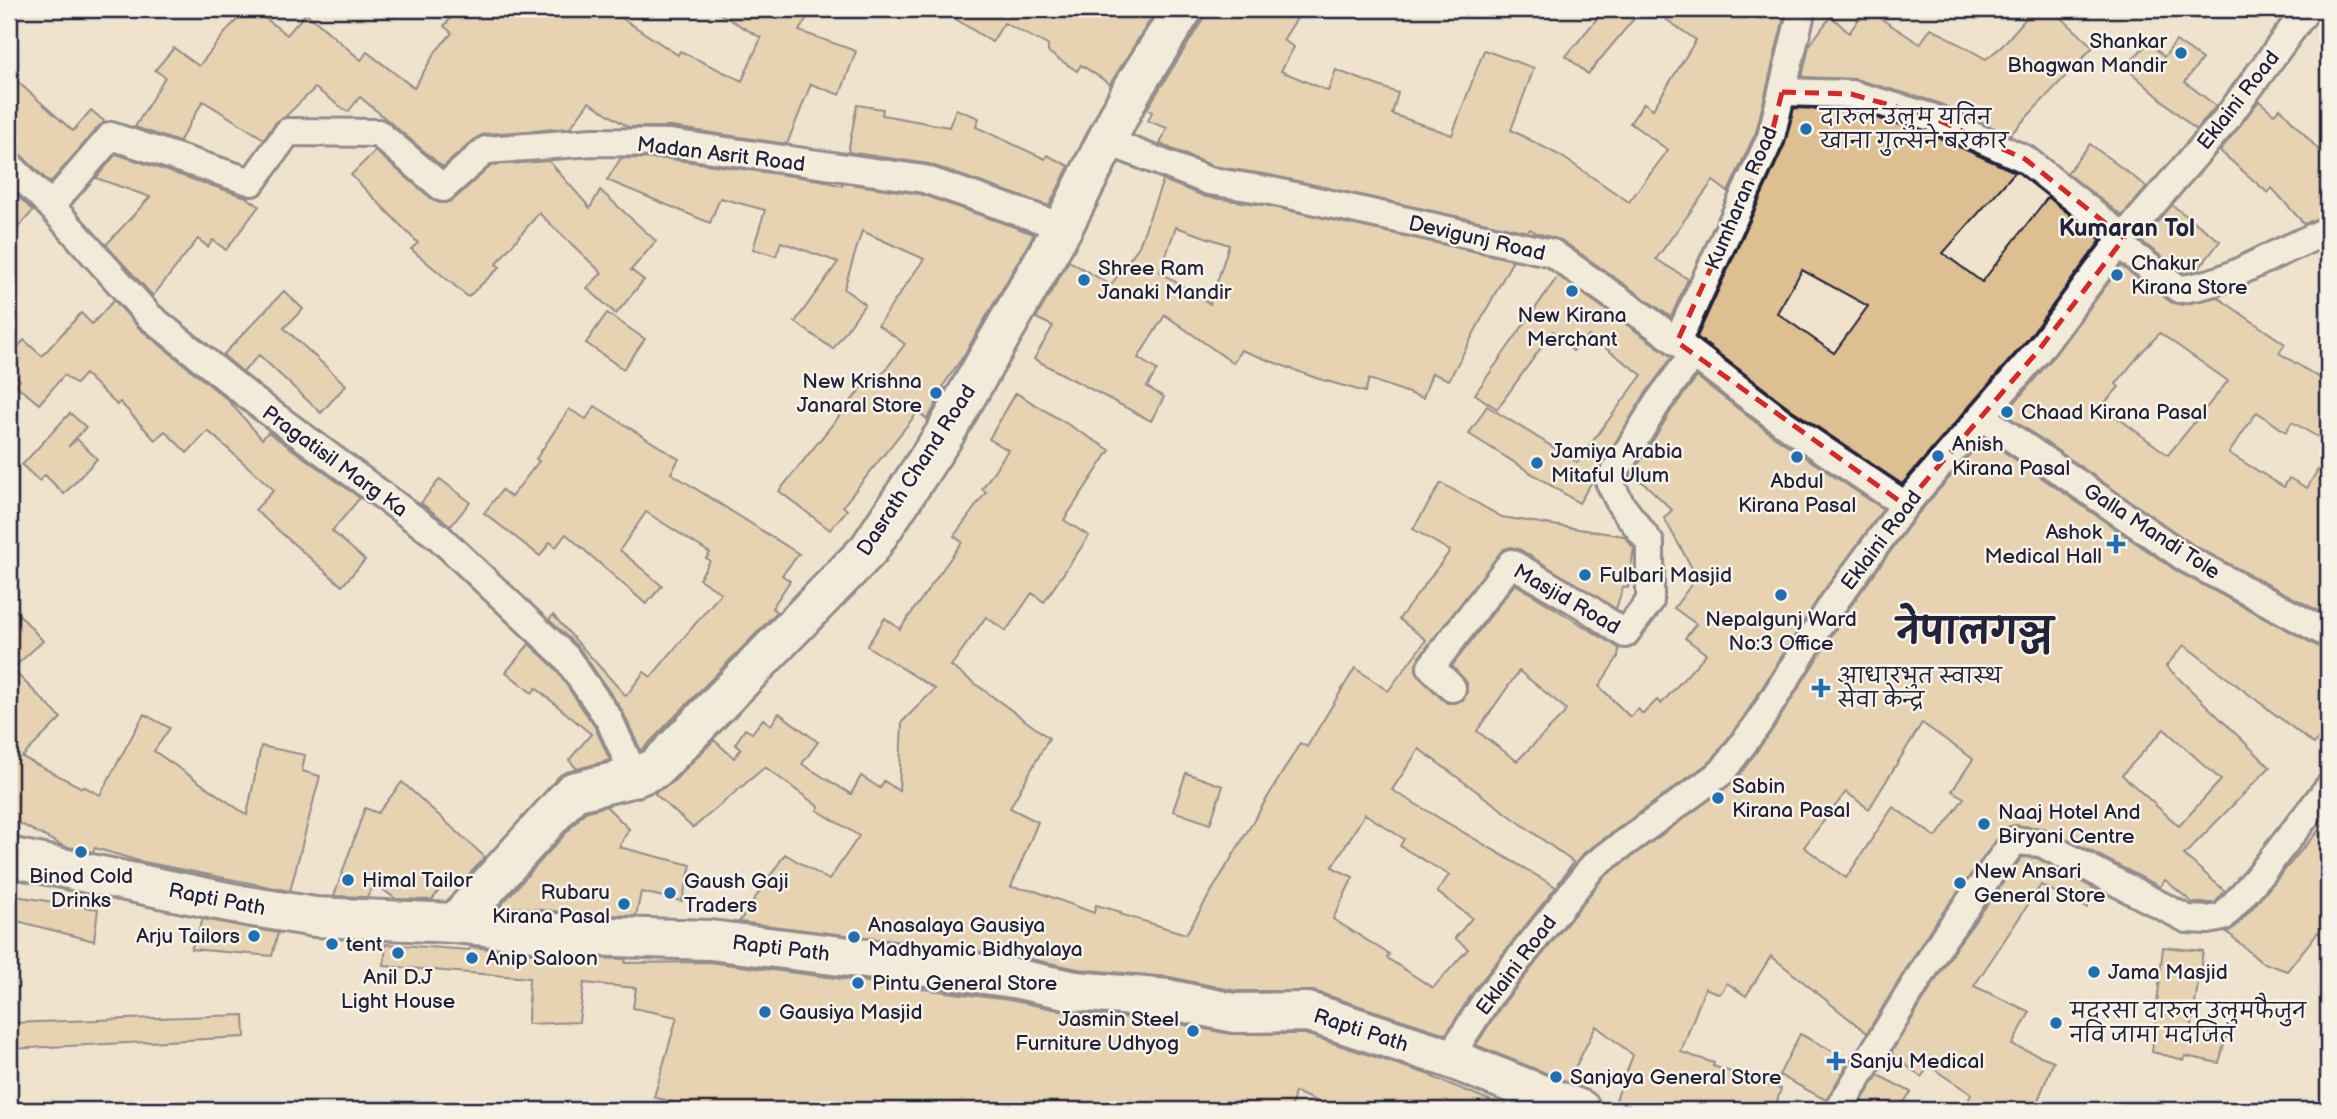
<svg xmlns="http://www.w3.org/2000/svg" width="2337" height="1119" font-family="'Balsamiq Sans','Playpen Sans Deva',sans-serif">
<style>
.building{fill:#ddbf91;stroke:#22223b;stroke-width:2;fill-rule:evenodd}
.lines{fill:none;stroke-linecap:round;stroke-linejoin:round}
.street-casing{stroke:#22223b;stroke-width:32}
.secondary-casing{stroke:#22223b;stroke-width:44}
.street{stroke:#f7f3e8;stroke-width:26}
.secondary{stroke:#f7f3e8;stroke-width:38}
.marked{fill:none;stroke:#d62828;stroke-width:5;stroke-dasharray:14 9;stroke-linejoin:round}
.poi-dot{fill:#1f6fb2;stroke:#f7f3e8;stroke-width:2.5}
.labels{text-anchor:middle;stroke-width:5;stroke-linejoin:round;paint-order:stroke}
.poi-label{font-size:21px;fill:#22223b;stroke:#f7f3e8;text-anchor:start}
.street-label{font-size:21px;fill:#22223b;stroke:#f7f3e8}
.quarter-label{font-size:24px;font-weight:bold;fill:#22223b;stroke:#f7f3e8}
.town-label{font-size:35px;font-weight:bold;fill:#22223b;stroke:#f7f3e8}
</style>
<rect width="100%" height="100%" fill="#efe3ce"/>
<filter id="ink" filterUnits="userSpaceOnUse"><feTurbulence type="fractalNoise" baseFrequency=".0143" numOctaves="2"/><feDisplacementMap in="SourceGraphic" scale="14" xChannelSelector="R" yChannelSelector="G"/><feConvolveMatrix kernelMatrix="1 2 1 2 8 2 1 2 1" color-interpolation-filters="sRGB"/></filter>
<g filter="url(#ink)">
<g class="building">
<polygon points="248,9 253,9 287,35 306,13 361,60 367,52 414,88 436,51 452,33 444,26 458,9 608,9 678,55 680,51 742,81 761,38 712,9 812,9 799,31 856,51 840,95 811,84 787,144 672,127 628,127 589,102 570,128 484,134 476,138 443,167 360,97 348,112 315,88 285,117 276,122 264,139 203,101 179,142 135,127 165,77 155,70 174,48 199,66 229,28"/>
<polygon points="940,9 1157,9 1110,84 1081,65 1077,71 1048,52 1048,45 1004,23 992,42"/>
<polygon points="1205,9 1303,9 1283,40 1294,47 1281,71 1328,91 1336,70 1398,93 1392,114 1452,135 1484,50 1534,68 1511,130 1561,156 1629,202 1668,150 1630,123 1644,103 1653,109 1696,40 1651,9 1786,9 1756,132 1728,192 1713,181 1656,259 1688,279 1671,317 1561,240 1537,233 1530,229 1528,232 1270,175 1213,166 1160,144 1167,128 1148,121 1152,112 1147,109 1202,21"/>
<polygon points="1605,9 1642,9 1588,74 1566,56"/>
<polygon points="1866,9 1920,44 1931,28 1986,59 2001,47 2034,9 2052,9 2093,47 2010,135 1936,102 1855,79 1802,77 1809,46 1831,16 1849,33"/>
<polygon points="2176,41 2202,59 2185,82 2216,106 2196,130 2125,67 2149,42 2164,57"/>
<polygon points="9,74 73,131 91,110 105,122 99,126 50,183 20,154 9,150"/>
<polygon points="2259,101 2274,114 2280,108 2328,160 2328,214 2304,224 2272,188 2268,193 2220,151"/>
<polygon points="857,105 883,109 882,115 949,127 956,109 979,118 976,127 1045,159 1047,155 1069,166 1049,206 929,164 848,152"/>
<path d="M1794,108L1849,110L1926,132L2015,172L1943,253L1982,282L2048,197L2101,240L2026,341L1902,484L1791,409L1697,337L1785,144ZM1802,270L1868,306L1834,353L1777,313Z"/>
<polygon points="2090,144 2147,187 2122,216 2067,173"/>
<polygon points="375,151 433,200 440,203 453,200 492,165 549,161 590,208 600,190 656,241 631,270 644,280 616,314 587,288 602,273 539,213 496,264 500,267 468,297 411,249 418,243 351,175"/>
<polygon points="116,154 246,197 259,206 226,250 213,240 208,247 198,239 153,296 106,245 150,197 96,178"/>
<polygon points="621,158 669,159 820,180 842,186 842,183 920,194 1034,234 964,355 943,386 945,388 931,413 927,419 918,412 843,506 847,510 830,530 779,491 868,380 874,385 905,344 878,325 924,259 862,231 844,289 865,304 833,349 795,322 838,262 781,242 776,256 753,249 765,210 720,198 710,223 607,180"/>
<path d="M1163,180L1206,197L1264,205L1513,260L1449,380L1432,373L1423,398L1369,379L1365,392L1316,378L1241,350L1233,363L1165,315L1138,358L1157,370L1147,387L1164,397L1151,421L1034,359L1053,326L1036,318L1069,261L1111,285L1139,246ZM1176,227L1229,245L1210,304L1160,272Z"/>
<polygon points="9,187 33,211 9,237"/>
<polygon points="2172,205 2220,241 2198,270 2183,273 2141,241"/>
<path d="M2121,266L2171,302L2181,305L2217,297L2285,344L2279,353L2328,383V443L2292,422L2286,432L2257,412L2229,453L2284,487L2289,478L2307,488L2328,453V616L2195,546L2005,414L2051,360ZM2160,333L2228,381L2168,455L2102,406L2119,387L2116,384L2140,354Z"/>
<polygon points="1558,276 1672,357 1645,394 1579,503 1469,434 1487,406 1577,462 1642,375 1589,336 1573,351 1553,331 1497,409 1475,394"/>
<polygon points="284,291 303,309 284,328 346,385 321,413 259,355 243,372 223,355"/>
<polygon points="114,300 139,328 228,400 262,439 268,432 360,498 332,531 365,560 342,586 255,510 274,490 208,431 187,453 165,431 155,440 120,402 117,405 85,374 76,384 64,375 39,404 16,385 20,380 9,370 9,357 24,340 42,356 81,313 92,324"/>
<polygon points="607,313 645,339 623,369 586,343"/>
<path d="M1697,377L1772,435L1883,509L1819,597L1745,715L1711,761L1584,853L1558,884L1573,862L1419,749L1392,790L1556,887L1475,989L1446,1034L1314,991H1236L1170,977L1078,969L1016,956L739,922L785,854L829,880L859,836L817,810L819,807L765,767L693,828L654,793L672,783L714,740L734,758L741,749L735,744L745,729L752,733L763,719L771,725L779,713L818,742L802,764L851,794L861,776L880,788L884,781L899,791L902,722L935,689L867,646L885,618L900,629L962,542L954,536L986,492L982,489L1008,450L989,439L1016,393L1110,450L1064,520L1089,536L1044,602L1032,593L1006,631L986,617L951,666L1049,738L1010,808L1038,822L1011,887L1035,891L1094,913L1096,905L1121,912L1120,914L1186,934L1300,743L1307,747L1355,668L1388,691L1426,640L1399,619L1450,551L1413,529L1441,483L1502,517L1624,536L1634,548L1628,588L1623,587L1616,609L1519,549L1511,547L1504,549L1419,657L1416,671L1420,678L1447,703H1455L1463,700L1467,693V683L1452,666L1515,584L1619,648L1618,657L1599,686L1630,717L1638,709L1643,714L1657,700L1661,704L1706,654L1685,638L1696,624L1674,608L1697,577L1664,518L1672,510L1644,483L1631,476L1671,411ZM1519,671L1566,709L1564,714L1517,761L1477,731ZM1365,814L1404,839L1400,846L1449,875L1437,892L1472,918L1455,938L1468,949L1433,988L1387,958L1389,954L1333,919L1353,877L1332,867Z"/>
<polygon points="595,406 679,459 671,473 799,554 782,575 790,581 772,608 777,612 641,751 622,710 579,648 549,620 553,615 626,696 644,672 651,677 721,593 699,579 710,561 706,558 710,553 646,512 620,550 662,586 646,604 566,534 556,547 550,542 540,556 484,513 502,490 511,497 539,461 536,459 569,409 586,419"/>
<polygon points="70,413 86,427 68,447 77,439 97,459 64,494 45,475 39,481 22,465"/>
<path d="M1984,438L2178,572L2321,648L2328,650V749L2318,739L2314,744L2184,645L2166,666L2270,767L2184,855L2225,891L2215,903H2193L2165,880L2160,887L2048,829L2015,825L2007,827L1931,928L1867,1033L1771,956L1746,996L1727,983L1720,994L1705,988L1681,1052L1714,1063L1713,1066L1781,1089L1774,1110H1645L1616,1100L1633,1055L1596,1026L1568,1082L1476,1045L1500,1008L1604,877L1735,781L1771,732L1845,614L1917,515ZM1922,723L1973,759L1952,791L1964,798L1936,837L1893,807L1846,878L1804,847L1846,792L1869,809ZM2164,729L2221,780L2179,826L2122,775Z"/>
<polygon points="440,479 470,502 451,526 421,503"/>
<polygon points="9,603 43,641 12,669 61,718 22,757 82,788 83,786 100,795 144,714 170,728 154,751 247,815 261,746 305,755 302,771 320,776 290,891 139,861 95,848 93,852 63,846 9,818"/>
<polygon points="529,644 554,667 595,727 610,760 577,769 569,760 591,734 536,688 532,693 506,672"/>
<polygon points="1186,773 1223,786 1210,824 1173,811"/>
<polygon points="402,782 485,857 457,888 447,879 432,900 396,899 375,884 367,897 334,896 365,808 378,813"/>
<polygon points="606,806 629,829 619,847 691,865 682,901 641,892 636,916 586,914 500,906 585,812"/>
<polygon points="2328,819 2328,940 2318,932 2287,971 2261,962 2227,932 2235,927 2249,912"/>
<polygon points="2022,857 2037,858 2097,890 2087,908 2041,885 1974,986 2030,1012 2012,1045 2054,1061 2034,1110 1965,1110 1971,1094 1929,1066 1921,1077 1891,1053 1957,946"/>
<polygon points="9,895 98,909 94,941 9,919"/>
<polygon points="203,919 278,933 272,956 191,949"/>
<polygon points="386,944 469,950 471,947 583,958 626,959 625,963 708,962 1009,1000 1073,1013 1165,1021 1230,1034 1305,1034 1433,1076 1432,1077 1511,1109 1338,1110 1295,1092 1291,1110 700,1110 654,1097 677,1017 633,1008 636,988 584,983 579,1022 528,1024 529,978 384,966"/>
<polygon points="2163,947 2203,951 2191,1030 2226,1037 2219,1063 2185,1056 2184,1060 2152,1052"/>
<polygon points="244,1015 245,1037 9,1049 9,1023"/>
<polygon points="1800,1034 1850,1060 1826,1100 1779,1075"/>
<polygon points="1878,1075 1911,1092 1898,1110 1856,1110"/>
</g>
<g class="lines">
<g class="street-casing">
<g id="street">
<polyline points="1782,92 1851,94 1931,117 2025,159 2124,238"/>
<polyline points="1106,141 1209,181 1267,190 1552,253 1655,325 1782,422 1905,505"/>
<polyline points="9,165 51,206 149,316 257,403 439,537 566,657 609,719 635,777"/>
<polyline points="51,206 111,136 252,182 288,132 378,133 443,188 486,150 593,142 670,143 924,179 1063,227"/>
<path d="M2118,244L2179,289C2216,286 2240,271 2272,256C2291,247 2310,239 2328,230"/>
<polyline points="1677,342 1771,137 1802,9"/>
<polyline points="1982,417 2187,559 2328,634"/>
<polyline points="1452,688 1431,667 1511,563 1586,607 1625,634 1650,601 1650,543 1621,505 1609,481 1658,402 1693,355"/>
<polyline points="1449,1058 1487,999 1593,866 1722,772 1758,724 1832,605 1905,505 2038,351 2118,244 2224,122 2307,9"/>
<polyline points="1838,1110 1944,937 2014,841 2041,843 2187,919 2208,920 2223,917 2258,877 2328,788"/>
</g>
</g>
<g class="secondary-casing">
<g id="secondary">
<polyline points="9,857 247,906 315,917 455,923 585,936 710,940 940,968 1013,978 1075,991 1168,999 1234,1013 1308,1012 1449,1058 1581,1110"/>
<polyline points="455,923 573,792 635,777 656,768 869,549 944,435 1063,227 1132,90 1183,9"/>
</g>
</g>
<use href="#street" class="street"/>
<use href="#secondary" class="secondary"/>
</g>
</g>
<path d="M0 0H2337V1119H0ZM1782,92L1851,94L1931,117L2025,159L2124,238L2038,351L1905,505L1677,342L1771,137Z" fill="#efe3ce" fill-opacity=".55" fill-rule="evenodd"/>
<path class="marked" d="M1782,92L1851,94L1931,117L2025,159L2124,238L2038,351L1905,505L1677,342L1771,137Z"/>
<g class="poi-dot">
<circle cx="2181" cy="53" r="7"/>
<circle cx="1806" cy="129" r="7"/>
<circle cx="2117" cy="275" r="7"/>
<circle cx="1084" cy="280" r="7"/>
<circle cx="1572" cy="291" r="7"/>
<circle cx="936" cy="393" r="7"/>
<circle cx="2007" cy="412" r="7"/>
<circle cx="1938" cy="456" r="7"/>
<circle cx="1797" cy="457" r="7"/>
<circle cx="1537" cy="463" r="7"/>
<path d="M2112.5 533.5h7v7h7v7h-7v7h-7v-7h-7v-7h7z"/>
<circle cx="1585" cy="575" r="7"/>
<circle cx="1781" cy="595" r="7"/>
<path d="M1817.5 677.5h7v7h7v7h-7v7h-7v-7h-7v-7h7z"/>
<circle cx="1718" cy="798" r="7"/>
<circle cx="1984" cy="824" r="7"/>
<circle cx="81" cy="852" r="7"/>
<circle cx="348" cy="880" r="7"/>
<circle cx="1960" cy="883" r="7"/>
<circle cx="670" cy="893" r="7"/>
<circle cx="624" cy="904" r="7"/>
<circle cx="254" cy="936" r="7"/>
<circle cx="854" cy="937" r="7"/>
<circle cx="332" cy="944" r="7"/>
<circle cx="398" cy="953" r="7"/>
<circle cx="472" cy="958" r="7"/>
<circle cx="2094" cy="972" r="7"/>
<circle cx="858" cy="983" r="7"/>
<circle cx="765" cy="1012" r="7"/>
<circle cx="2056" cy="1023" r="7"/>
<circle cx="1193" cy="1031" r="7"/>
<path d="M1832.5 1050.5h7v7h7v7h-7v7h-7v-7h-7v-7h7z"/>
<circle cx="1556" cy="1077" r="7"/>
</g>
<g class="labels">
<g class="poi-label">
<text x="2167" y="48" text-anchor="end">Shankar<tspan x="2167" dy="24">Bhagwan Mandir</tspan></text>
<text x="1820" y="124">दारुल उलुम यतिन<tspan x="1820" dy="24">खाना गुल्सने बरकार</tspan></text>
<text x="2131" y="270">Chakur<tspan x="2131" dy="24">Kirana Store</tspan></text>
<text x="1098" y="275">Shree Ram<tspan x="1098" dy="24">Janaki Mandir</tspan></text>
<text x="1572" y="322" text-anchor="middle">New Kirana<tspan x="1572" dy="24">Merchant</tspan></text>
<text x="922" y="388" text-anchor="end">New Krishna<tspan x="922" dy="24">Janaral Store</tspan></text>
<text x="2021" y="419">Chaad Kirana Pasal</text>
<text x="1952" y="451">Anish<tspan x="1952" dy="24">Kirana Pasal</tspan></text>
<text x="1551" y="458">Jamiya Arabia<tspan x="1551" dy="24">Mitaful Ulum</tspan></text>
<text x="1797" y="488" text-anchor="middle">Abdul<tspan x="1797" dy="24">Kirana Pasal</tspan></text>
<text x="2102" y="539" text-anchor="end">Ashok<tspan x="2102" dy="24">Medical Hall</tspan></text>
<text x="1599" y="582">Fulbari Masjid</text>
<text x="1781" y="626" text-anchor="middle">Nepalgunj Ward<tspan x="1781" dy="24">No:3 Office</tspan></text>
<text x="1837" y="683">आधारभुत स्वास्थ<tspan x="1837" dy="24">सेवा केन्द्र</tspan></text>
<text x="1732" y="793">Sabin<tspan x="1732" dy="24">Kirana Pasal</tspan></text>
<text x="1998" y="819">Naaj Hotel And<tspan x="1998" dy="24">Biryani Centre</tspan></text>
<text x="1974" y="878">New Ansari<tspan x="1974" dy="24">General Store</tspan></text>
<text x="81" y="883" text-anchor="middle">Binod Cold<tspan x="81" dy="24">Drinks</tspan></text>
<text x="362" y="887">Himal Tailor</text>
<text x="684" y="888">Gaush Gaji<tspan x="684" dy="24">Traders</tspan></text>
<text x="610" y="899" text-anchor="end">Rubaru<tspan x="610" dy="24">Kirana Pasal</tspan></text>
<text x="868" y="932">Anasalaya Gausiya<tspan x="868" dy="24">Madhyamic Bidhyalaya</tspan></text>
<text x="240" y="943" text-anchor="end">Arju Tailors</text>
<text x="346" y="951">tent</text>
<text x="486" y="965">Anip Saloon</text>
<text x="2108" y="979">Jama Masjid</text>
<text x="398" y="984" text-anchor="middle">Anil D.J<tspan x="398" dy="24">Light House</tspan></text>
<text x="872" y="990">Pintu General Store</text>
<text x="2070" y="1018">मदरसा दारुल उलुमफैजुन<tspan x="2070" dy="24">नवि जामा मदजित</tspan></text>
<text x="779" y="1019">Gausiya Masjid</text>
<text x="1179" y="1026" text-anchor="end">Jasmin Steel<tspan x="1179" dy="24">Furniture Udhyog</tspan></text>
<text x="1850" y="1068">Sanju Medical</text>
<text x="1570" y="1084">Sanjaya General Store</text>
</g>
<g class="street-label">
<text transform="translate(2238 100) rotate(-52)" y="7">Eklaini Road</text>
<text transform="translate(721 154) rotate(7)" y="7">Madan Asrit Road</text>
<text transform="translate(1741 198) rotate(-67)" y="7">Kumharan Road</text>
<text transform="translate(1477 238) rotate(13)" y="7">Devigunj Road</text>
<text transform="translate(335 461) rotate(36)" y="7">Pragatisil Marg Ka</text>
<text transform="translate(916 470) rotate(-57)" y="7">Dasrath Chand Road</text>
<text transform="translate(2152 531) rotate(33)" y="7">Galla Mandi Tole</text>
<text transform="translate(1881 540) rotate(-53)" y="7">Eklaini Road</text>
<text transform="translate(1567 599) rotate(30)" y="7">Masjid Road</text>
<text transform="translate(217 899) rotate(11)" y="7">Rapti Path</text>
<text transform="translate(781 948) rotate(7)" y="7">Rapti Path</text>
<text transform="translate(1516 965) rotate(-53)" y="7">Eklaini Road</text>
<text transform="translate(1361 1030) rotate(18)" y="7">Rapti Path</text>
</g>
<g class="quarter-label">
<text x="2127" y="236">Kumaran Tol</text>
</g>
<g class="town-label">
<text x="1975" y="643">नेपालगञ्ज</text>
</g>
</g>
<rect width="2337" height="1119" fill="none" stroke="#f7f3e8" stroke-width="35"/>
<rect x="18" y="18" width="2302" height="1084" fill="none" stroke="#22223b" stroke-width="2.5" filter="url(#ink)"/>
</svg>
